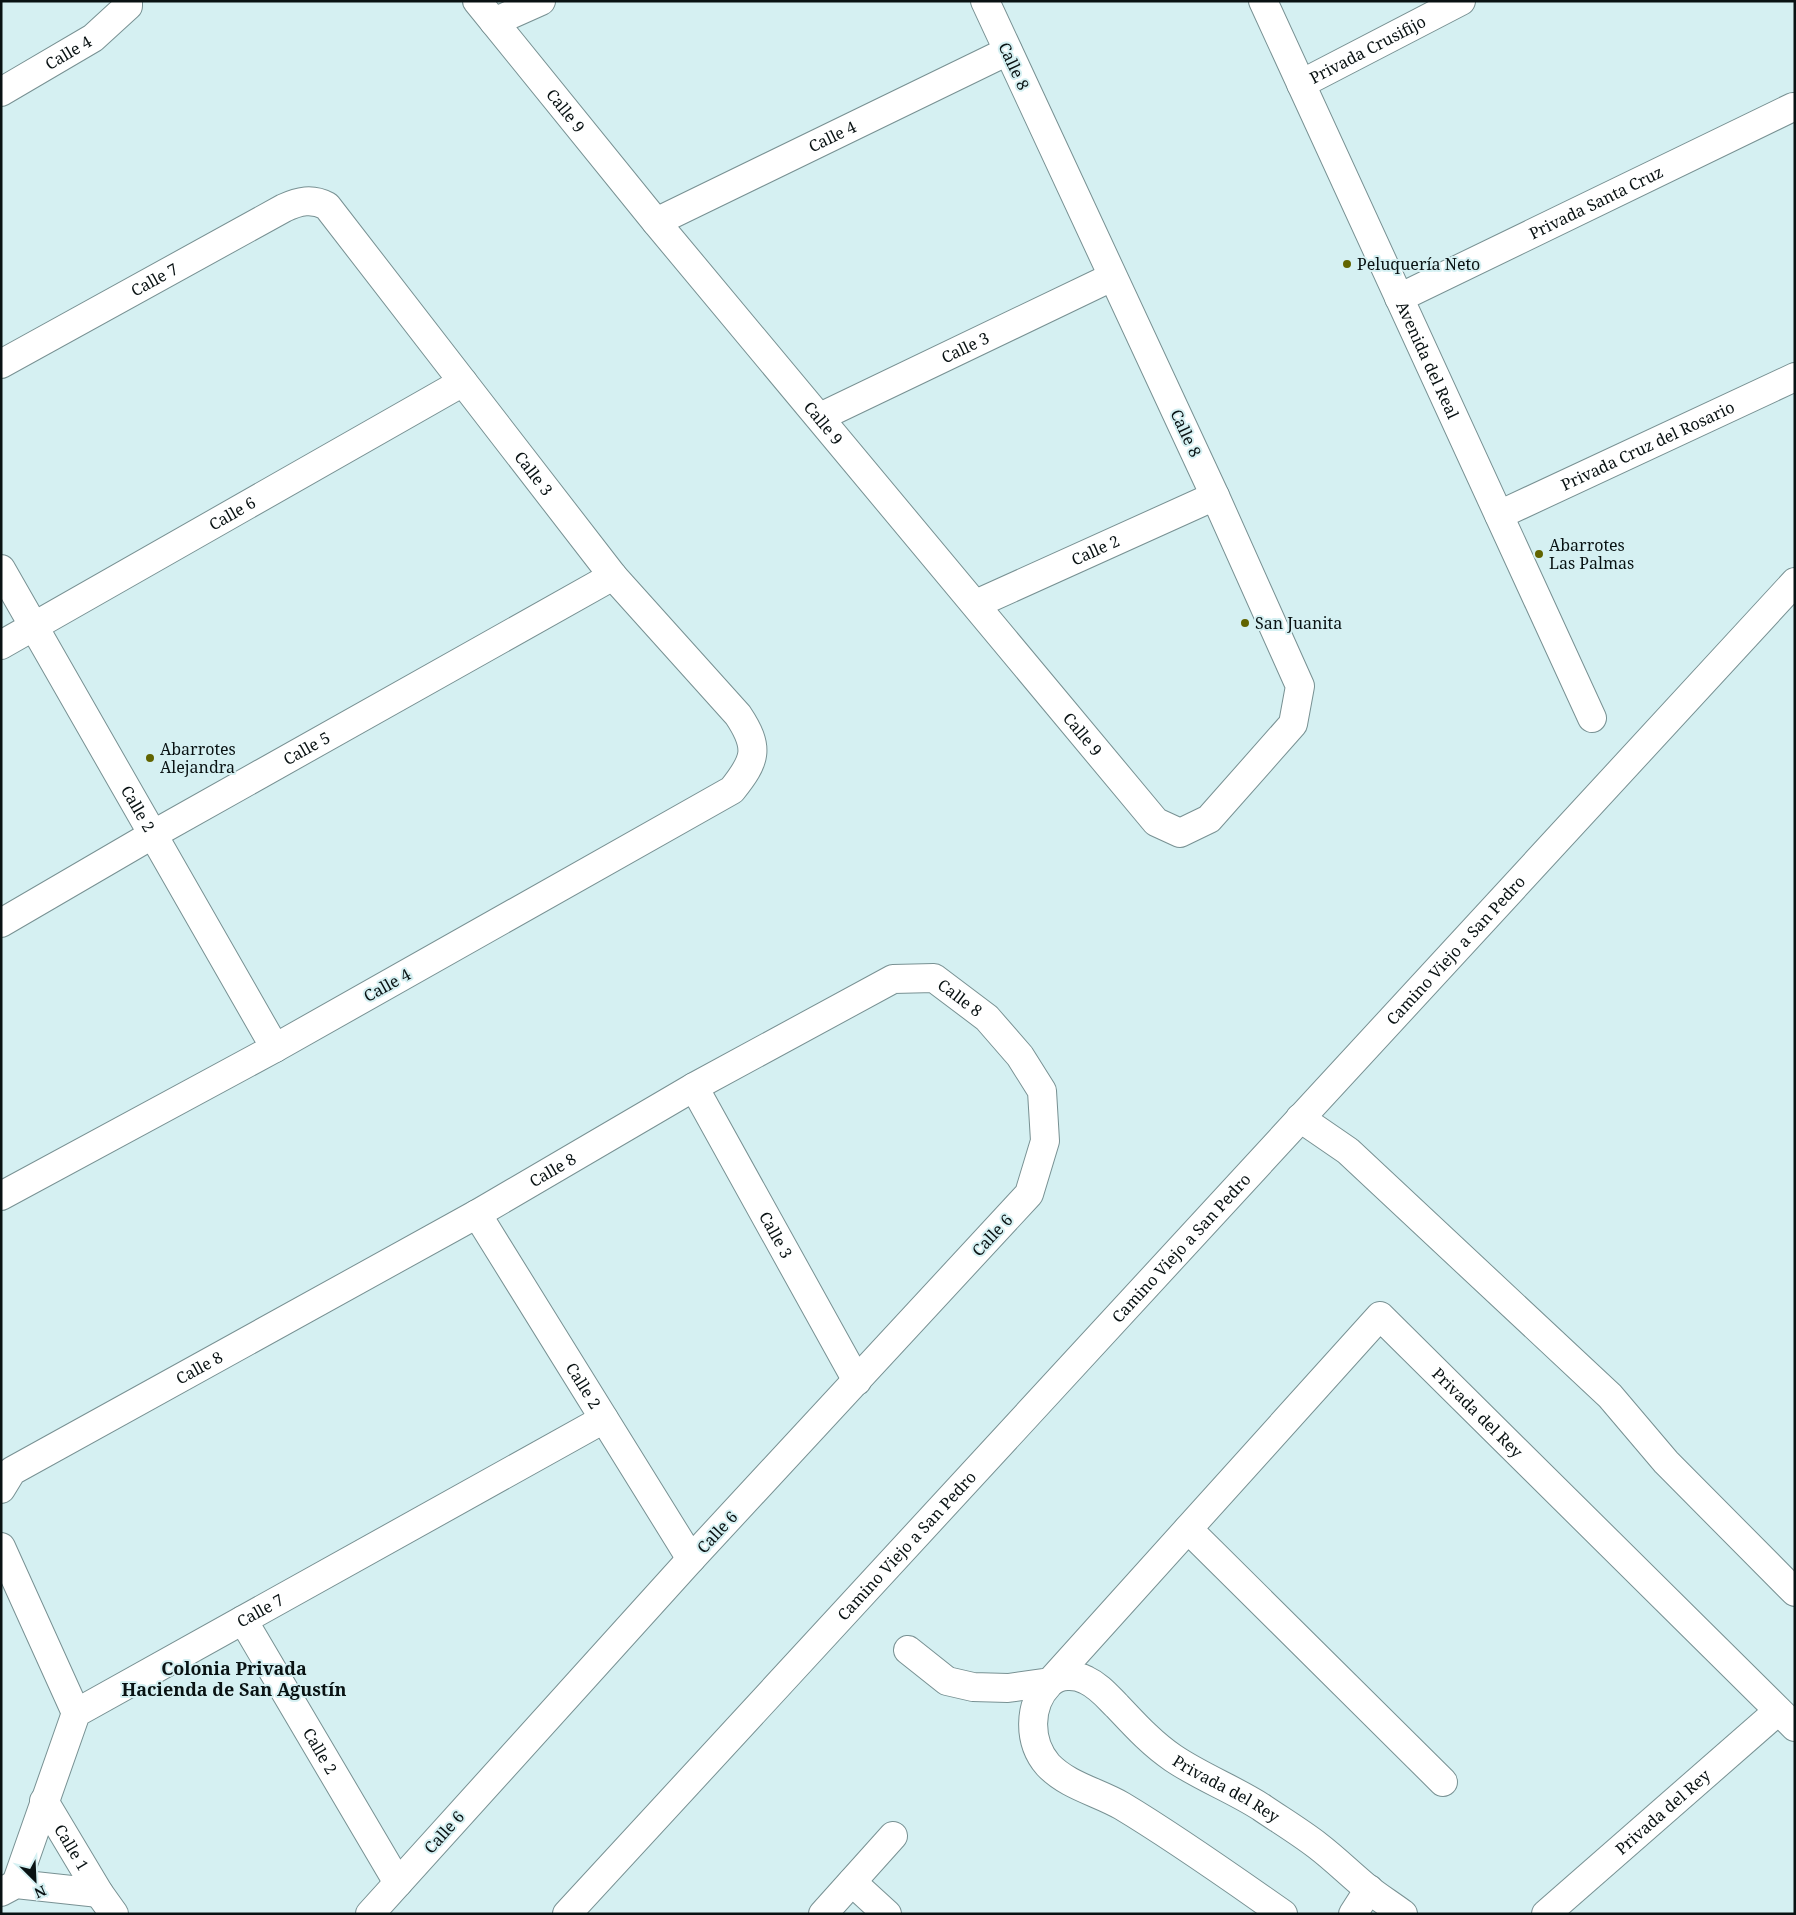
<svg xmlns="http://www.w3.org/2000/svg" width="1796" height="1915" font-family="'Noto Serif',serif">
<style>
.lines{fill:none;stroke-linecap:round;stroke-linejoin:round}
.street-casing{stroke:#789193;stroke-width:30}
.secondary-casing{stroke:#789193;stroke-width:30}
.street{stroke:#fff;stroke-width:28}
.secondary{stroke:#fff;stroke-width:28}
.poi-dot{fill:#616400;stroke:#d5f0f2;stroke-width:2}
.labels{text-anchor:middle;stroke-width:4;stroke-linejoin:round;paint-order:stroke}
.street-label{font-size:16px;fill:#091213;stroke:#d5f0f2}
.poi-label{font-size:16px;fill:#091213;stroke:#d5f0f2;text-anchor:start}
.neighbourhood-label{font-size:18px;font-weight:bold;fill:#091213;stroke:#d5f0f2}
</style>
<rect width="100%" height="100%" fill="#d5f0f2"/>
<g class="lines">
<g class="street-casing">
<g id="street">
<path id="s1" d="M477,1L656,222L1156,822L1180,833L1209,819L1293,724L1300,686L1215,496L985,1"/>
<path id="s2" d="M1263,1L1592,718"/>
<polyline points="494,22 541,1"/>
<path id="s3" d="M1301,84L1461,1"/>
<path id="s4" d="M1,92L93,38L128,6V1"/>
<path id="s5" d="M656,222L1008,51"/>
<path id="s6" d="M1399,298L1793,107"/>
<path id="s7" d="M1,364L284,208C299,201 312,198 327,206L613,576L738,715C760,748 756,760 732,790L275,1048L1,1196"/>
<path id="s8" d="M820,417L1112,277"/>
<path id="s9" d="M1499,515L1795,377"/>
<path id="s10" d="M1,569L275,1048"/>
<path id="s11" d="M976,604L1215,496"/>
<path id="s12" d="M1,645L463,382"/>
<path id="s13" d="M1,923L152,835L613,576"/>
<path id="s14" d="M694,1087L857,1381"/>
<polyline points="1300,1118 1348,1151 1610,1396 1666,1462 1795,1592"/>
<path id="s15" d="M477,1214L691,1559"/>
<path id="s16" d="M1,1489L12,1471L477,1214L694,1087L893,979L934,978L987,1018L1020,1056L1042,1091L1045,1141L1029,1194L691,1559L370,1914"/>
<polyline points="1188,1529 1443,1782"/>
<polyline points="1,1547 76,1713"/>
<path id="s17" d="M243,1620L398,1883"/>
<path id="s18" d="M908,1650L947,1681L973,1687L1008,1688L1050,1682L1380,1316L1795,1727"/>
<path id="s19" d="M44,1801L99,1893L114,1914"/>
<polyline points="852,1882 887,1914"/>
<path id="s20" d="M16,1884L76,1713L604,1419"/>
<polyline points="1,1892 16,1884 99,1893"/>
<polyline points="823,1914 893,1836"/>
<path id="s21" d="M1283,1914C1230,1877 1177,1839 1122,1806C1098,1792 1068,1786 1048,1765C1028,1742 1028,1705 1049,1684C1058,1674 1075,1674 1086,1680C1099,1686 1107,1696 1117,1706C1134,1724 1152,1744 1173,1758C1201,1777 1233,1789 1261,1807C1280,1820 1300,1832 1318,1846C1335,1859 1350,1874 1367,1888C1378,1897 1391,1905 1403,1914"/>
<polyline points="1353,1914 1369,1889"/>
<path id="s22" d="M1546,1914L1778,1711"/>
</g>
</g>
<g class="secondary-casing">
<g id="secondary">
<path id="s23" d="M567,1914L1795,582"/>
</g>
</g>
<use href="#street" class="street"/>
<use href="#secondary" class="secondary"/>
</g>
<g class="poi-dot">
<circle cx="1347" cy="264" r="5"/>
<circle cx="1539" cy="554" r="5"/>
<circle cx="1245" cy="623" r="5"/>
<circle cx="150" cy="758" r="5"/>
</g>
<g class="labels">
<g class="street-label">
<text dy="6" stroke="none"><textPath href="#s3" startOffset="75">Privada Crusifijo</textPath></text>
<text dy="6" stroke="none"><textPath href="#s4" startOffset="78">Calle 4</textPath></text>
<text transform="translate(1014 66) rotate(65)" y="6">Calle 8</text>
<text dy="6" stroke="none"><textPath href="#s1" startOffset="141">Calle 9</textPath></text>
<text dy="6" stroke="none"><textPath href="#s5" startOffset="196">Calle 4</textPath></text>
<text dy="6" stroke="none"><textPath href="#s6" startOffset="219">Privada Santa Cruz</textPath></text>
<text dy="6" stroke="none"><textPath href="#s7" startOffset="175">Calle 7</textPath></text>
<text dy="6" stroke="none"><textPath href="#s8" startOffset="161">Calle 3</textPath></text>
<text dy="6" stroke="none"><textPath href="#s2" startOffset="395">Avenida del Real</textPath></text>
<text dy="6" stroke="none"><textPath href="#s1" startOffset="546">Calle 9</textPath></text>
<text transform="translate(1186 433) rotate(65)" y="6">Calle 8</text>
<text dy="6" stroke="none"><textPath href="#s9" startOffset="164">Privada Cruz del Rosario</textPath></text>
<text dy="6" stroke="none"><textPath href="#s7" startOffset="706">Calle 3</textPath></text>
<text dy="6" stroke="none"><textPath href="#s12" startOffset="266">Calle 6</textPath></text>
<text dy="6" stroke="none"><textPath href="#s11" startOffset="131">Calle 2</textPath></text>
<text dy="6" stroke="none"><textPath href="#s1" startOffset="951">Calle 9</textPath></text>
<text dy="6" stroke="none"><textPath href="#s13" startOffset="352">Calle 5</textPath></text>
<text dy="6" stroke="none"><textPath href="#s10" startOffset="276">Calle 2</textPath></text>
<text dy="6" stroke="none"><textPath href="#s23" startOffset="1311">Camino Viejo a San Pedro</textPath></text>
<text transform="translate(387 985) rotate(-29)" y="6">Calle 4</text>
<text dy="6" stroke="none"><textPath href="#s16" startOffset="1104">Calle 8</textPath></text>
<text dy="6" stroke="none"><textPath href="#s16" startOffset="640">Calle 8</textPath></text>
<text dy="6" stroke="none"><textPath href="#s14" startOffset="169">Calle 3</textPath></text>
<text transform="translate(992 1235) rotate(-47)" y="6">Calle 6</text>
<text dy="6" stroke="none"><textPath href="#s23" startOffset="906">Camino Viejo a San Pedro</textPath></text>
<text dy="6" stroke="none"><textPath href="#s16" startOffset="235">Calle 8</textPath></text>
<text dy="6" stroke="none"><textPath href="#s15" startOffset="202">Calle 2</textPath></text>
<text dy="6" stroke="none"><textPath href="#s18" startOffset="784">Privada del Rey</textPath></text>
<text transform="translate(717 1532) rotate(-47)" y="6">Calle 6</text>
<text dy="6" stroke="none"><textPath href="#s23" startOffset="501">Camino Viejo a San Pedro</textPath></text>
<text dy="6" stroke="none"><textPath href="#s20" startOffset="392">Calle 7</textPath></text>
<text dy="6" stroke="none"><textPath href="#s17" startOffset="152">Calle 2</textPath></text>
<text dy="6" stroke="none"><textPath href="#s21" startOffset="586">Privada del Rey</textPath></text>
<text dy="6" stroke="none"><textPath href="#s22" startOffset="155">Privada del Rey</textPath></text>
<text transform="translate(444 1832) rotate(-48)" y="6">Calle 6</text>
<text dy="6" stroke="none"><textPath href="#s19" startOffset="54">Calle 1</textPath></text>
</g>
<g class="poi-label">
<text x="1357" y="270">Peluquería Neto</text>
<text x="1549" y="551">Abarrotes<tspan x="1549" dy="18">Las Palmas</tspan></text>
<text x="1255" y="629">San Juanita</text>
<text x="160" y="755">Abarrotes<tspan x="160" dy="18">Alejandra</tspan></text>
</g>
<g class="neighbourhood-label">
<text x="234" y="1675">Colonia Privada<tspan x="234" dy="21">Hacienda de San Agustín</tspan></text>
</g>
</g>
<rect width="1796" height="1915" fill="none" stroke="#091213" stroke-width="5"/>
<g transform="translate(35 1880) rotate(156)" stroke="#d5f0f2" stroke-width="4" paint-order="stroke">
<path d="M0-4L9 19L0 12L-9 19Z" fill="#091213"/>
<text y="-8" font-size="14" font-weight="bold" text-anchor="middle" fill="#091213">N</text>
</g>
</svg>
